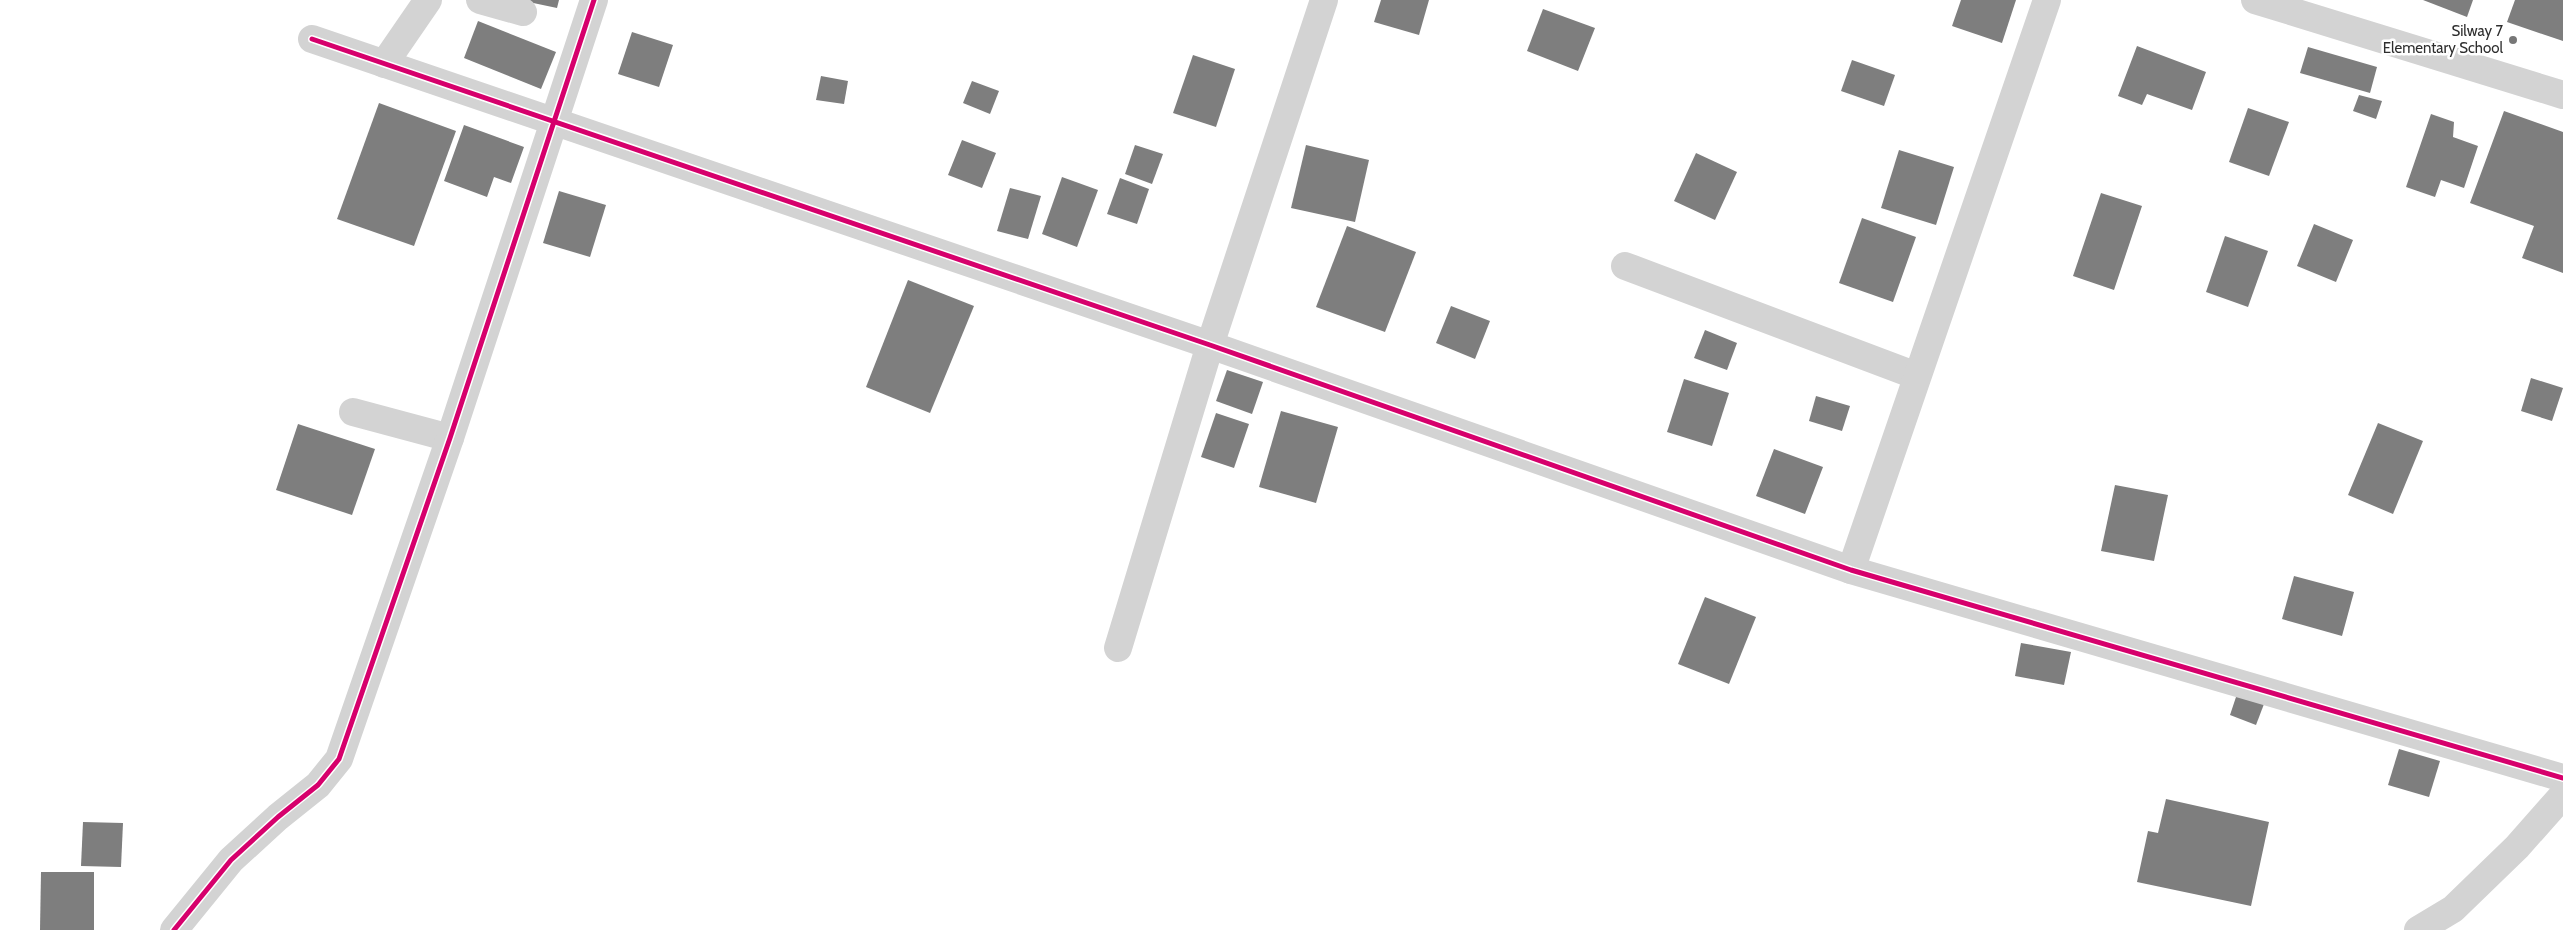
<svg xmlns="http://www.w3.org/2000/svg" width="2563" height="930" font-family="Cabin,sans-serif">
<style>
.building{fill:#7e7e7e}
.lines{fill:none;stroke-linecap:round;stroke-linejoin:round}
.minor{stroke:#d3d3d3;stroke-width:28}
.cycleway-casing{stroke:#fff;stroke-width:8}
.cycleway{stroke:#d6006c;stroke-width:5}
.poi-dot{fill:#777;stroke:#fff;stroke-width:2}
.labels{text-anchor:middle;stroke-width:5;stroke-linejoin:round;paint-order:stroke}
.poi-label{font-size:15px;fill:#2e2e2e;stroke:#fff;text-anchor:end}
</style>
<rect width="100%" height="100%" fill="#fff"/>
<g class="building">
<polygon points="519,0 559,0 557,8"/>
<polygon points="1381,0 1429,0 1419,35 1374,22"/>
<polygon points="1961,0 2016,0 2002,43 1952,26"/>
<polygon points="2423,0 2473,0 2467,17"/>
<polygon points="2515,0 2563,0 2563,41 2507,22"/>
<polygon points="1543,9 1595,28 1578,71 1527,51"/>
<polygon points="478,21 556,52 541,89 464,58"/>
<polygon points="632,32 673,45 659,87 618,74"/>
<polygon points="2137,46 2206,72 2192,110 2147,94 2142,105 2118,96"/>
<polygon points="2308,47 2377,67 2370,93 2300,73"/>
<polygon points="1193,55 1235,69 1216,127 1173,113"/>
<polygon points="1852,60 1895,75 1884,106 1841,91"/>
<polygon points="821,76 848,81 844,104 816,100"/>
<polygon points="972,81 999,91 990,114 963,103"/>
<polygon points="2359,95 2382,101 2376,119 2353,111"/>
<polygon points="379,103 456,131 414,246 337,219"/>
<polygon points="2248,108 2289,122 2269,176 2229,162"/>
<polygon points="2504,111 2563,132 2563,273 2522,258 2534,226 2470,203"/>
<polygon points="2431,114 2454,122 2453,137 2478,146 2464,188 2441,180 2435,197 2406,187"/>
<polygon points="464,125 524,147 511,183 494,177 487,197 444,181"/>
<polygon points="962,140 996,153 982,188 948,175"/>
<polygon points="1135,145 1163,154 1152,184 1125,174"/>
<polygon points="1306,145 1369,160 1355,222 1291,208"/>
<polygon points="1899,150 1954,167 1936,225 1881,208"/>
<polygon points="1696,153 1737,172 1715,220 1674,201"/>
<polygon points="1062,177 1098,190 1077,247 1042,234"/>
<polygon points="1120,178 1149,189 1137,224 1107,214"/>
<polygon points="1010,188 1041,196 1028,239 997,231"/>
<polygon points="559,191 606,205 590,257 543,243"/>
<polygon points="2101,193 2142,206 2114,290 2073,276"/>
<polygon points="1862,218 1916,237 1893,302 1839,283"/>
<polygon points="2314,224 2353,240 2336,282 2297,266"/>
<polygon points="1347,226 1416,252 1385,332 1316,307"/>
<polygon points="2225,236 2268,251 2248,307 2206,292"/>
<polygon points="908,280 974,306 930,413 866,387"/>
<polygon points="1451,306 1490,321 1475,359 1436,343"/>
<polygon points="1705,330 1737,343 1727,370 1694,358"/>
<polygon points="1227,370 1263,382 1252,414 1216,401"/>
<polygon points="2531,378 2563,388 2552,421 2521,411"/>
<polygon points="1684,379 1729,393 1712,446 1667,432"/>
<polygon points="1816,396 1850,406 1842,431 1809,421"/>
<polygon points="1281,411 1338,427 1316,503 1259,487"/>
<polygon points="1216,413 1249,424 1234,468 1201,457"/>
<polygon points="2378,423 2423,441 2393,514 2348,495"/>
<polygon points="298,424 375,449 352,515 276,490"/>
<polygon points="1774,449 1823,467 1805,514 1756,496"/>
<polygon points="2115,485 2168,495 2154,561 2101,551"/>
<polygon points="2294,576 2354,592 2342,636 2282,619"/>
<polygon points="1705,597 1756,617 1729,684 1678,664"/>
<polygon points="2021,643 2071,652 2064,685 2015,676"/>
<polygon points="2237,694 2264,704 2256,725 2230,715"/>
<polygon points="2399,749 2440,761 2429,797 2388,785"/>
<polygon points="2166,799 2269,822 2251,906 2137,882 2148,831 2158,833"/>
<polygon points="83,822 123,823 121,867 81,866"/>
<polygon points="41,872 94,872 94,930 40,930"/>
</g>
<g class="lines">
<g class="minor">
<polyline points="480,0 523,12"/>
<polyline points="2255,0 2563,95"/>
<polyline points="312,39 1210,345 1851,570 2563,778"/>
<polyline points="384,64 428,0"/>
<polyline points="1625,266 1917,376"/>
<polyline points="353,412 450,438"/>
<polyline points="1851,570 2047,0"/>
<polyline points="1118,648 1210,345 1324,0"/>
<polyline points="174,930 231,860 278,817 318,785 339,759 450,438 594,0"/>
<polyline points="2418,930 2453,909 2517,847 2563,795"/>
</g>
<g class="cycleway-casing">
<g id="cycleway">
<polyline points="312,39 1210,345 1851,570 2563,778"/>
<polyline points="174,930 231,860 278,817 318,785 339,759 450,438 594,0"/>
</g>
</g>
<use href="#cycleway" class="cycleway"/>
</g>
<circle class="poi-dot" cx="2513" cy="40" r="5"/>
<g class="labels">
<g class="poi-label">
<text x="2503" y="36">Silway 7<tspan x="2503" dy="17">Elementary School</tspan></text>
</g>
</g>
</svg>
